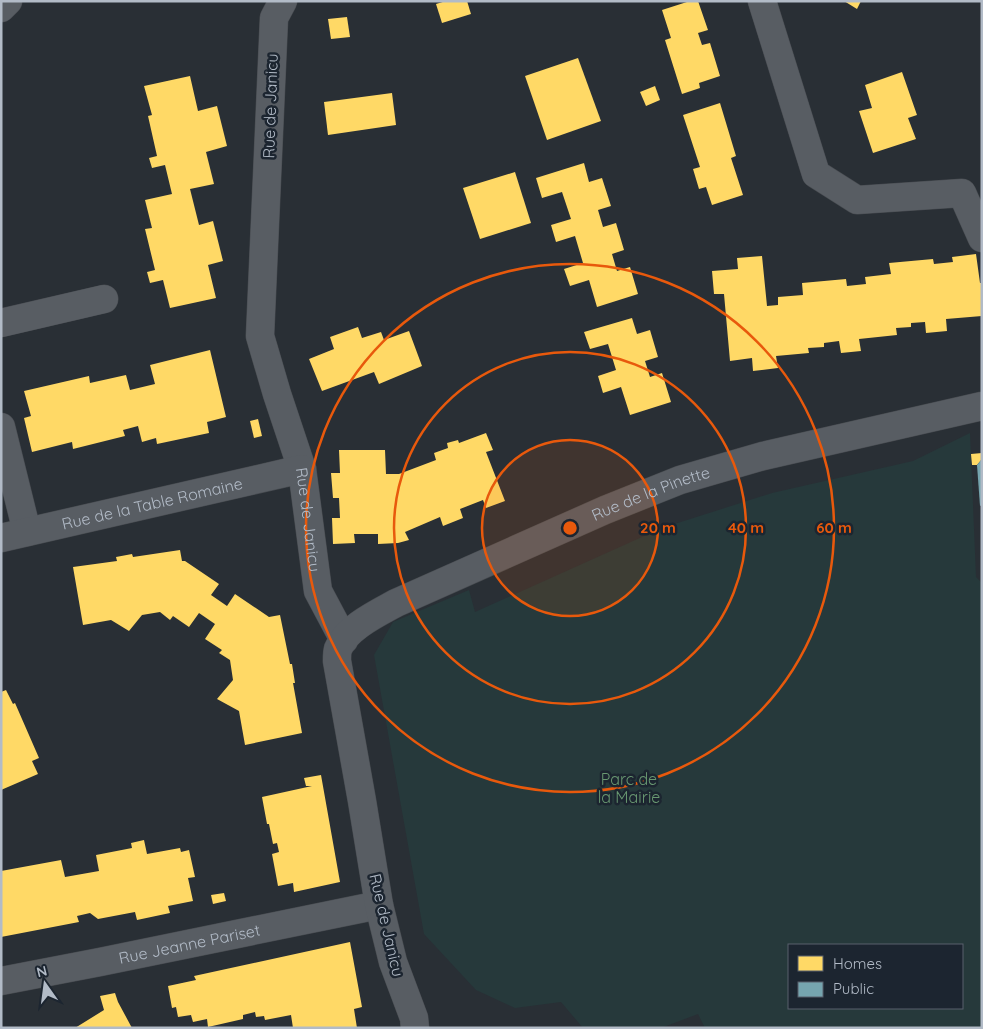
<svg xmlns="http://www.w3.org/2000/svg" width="983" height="1029" font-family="Quicksand,sans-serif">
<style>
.green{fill:#26393b;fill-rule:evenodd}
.homes{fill:#ffd966}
.public{fill:#76a5af}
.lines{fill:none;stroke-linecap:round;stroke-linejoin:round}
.minor-casing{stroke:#474b50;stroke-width:29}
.minor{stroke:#585d63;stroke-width:28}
.ring{fill:none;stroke:#e8590c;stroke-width:2.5}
.labels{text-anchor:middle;stroke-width:5;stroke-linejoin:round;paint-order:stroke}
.street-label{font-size:16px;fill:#b2bbc7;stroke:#1c2530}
.park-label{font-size:16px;fill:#699871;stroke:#1c2530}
.centre{fill:#e8590c;stroke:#1c2530;stroke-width:2.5}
.ring-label{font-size:15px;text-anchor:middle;font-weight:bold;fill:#e8590c;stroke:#1c2530;stroke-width:5;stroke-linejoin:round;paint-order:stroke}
</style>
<rect width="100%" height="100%" fill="#292f35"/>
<path class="green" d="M970,433L976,577L982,583V1028H705L698,1014L661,1028H583L561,1002L515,1008L476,990L424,934L374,655L393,622L469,590L475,612L662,528L772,493L913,461ZM789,945H962V1008H789Z"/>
<g class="homes">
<polygon points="446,1 467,1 471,14 442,23 436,4"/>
<polygon points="690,1 698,1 708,30 698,33 702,45 710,43 720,76 699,83 700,88 682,94 665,40 671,38 662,10"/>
<polygon points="844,1 861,1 857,9"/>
<polygon points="347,17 350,37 331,39 328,19"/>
<polygon points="578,58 601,121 547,140 525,76"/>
<polygon points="902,72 917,115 908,118 916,139 873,153 859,111 872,108 865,85"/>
<polygon points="190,76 198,111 217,106 227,146 206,152 214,184 190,189 199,225 213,221 223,261 208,265 216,298 170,308 163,280 150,283 147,272 155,270 145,229 152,228 145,200 172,194 165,165 152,168 149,158 157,156 148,116 152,115 144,86"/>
<polygon points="655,86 660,100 646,106 640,92"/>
<polygon points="392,93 396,125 328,135 324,102"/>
<polygon points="720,103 736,156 731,158 743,195 712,205 706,187 699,189 693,169 700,167 683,115"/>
<polygon points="584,163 589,182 602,178 611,206 598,210 603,227 616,223 624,250 612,254 617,271 630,267 638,294 597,307 589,280 570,286 564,269 583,263 575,236 556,242 551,225 571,219 562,192 542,198 536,178"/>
<polygon points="515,172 531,223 480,239 463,188"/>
<polygon points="976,254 980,283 982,283 982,316 946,319 947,331 926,333 925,322 911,323 911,327 896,328 897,335 859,339 861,351 841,353 839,341 824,343 824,347 808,348 809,353 776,356 778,368 753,371 752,358 730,361 724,294 714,294 712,271 738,269 737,258 762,256 767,306 778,305 778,297 803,295 802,283 846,279 847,286 866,284 865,277 891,274 889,263 933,259 934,264 953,262 952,257"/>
<polygon points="632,318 637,334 650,330 658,357 645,361 650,377 662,373 671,402 630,415 621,387 603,393 598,376 616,370 608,344 590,349 584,332"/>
<polygon points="358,327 362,338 381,332 384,340 409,331 422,366 379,384 374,372 322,391 309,359 334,349 330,337"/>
<polygon points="210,350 226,417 207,422 209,433 157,444 156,438 142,442 138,426 123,430 125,436 73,449 72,442 32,452 24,418 31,416 24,391 89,376 90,383 126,375 130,390 155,384 150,365"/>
<polygon points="258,419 262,436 254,438 250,421"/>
<polygon points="486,433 493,450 486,452 505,501 486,508 483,500 460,509 463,518 443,526 440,517 405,532 409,540 398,543 378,544 378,534 354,534 355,543 333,544 332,518 340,518 339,498 333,498 331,473 340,473 339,450 385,450 386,474 399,474 436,460 434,453 448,448 447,443 458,440 459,443"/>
<polygon points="982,453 982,459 977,465 972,465 971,454"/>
<polygon points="180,550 182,561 185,561 219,584 211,595 227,606 235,594 269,617 280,615 290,664 292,664 295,683 293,683 302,733 245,745 239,711 217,699 233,680 230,660 219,653 222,650 205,639 215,624 199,613 189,627 173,616 170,620 160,612 142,615 129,631 111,620 83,625 73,567 117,561 116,557 132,554 133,557"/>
<polygon points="6,690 13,704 15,703 39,758 32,761 38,774 1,790 1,692"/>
<polygon points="321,775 340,882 294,892 293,883 278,886 272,854 279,852 277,843 273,844 269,824 267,824 262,797 312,786 306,786 304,778"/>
<polygon points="144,840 147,854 180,848 181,852 189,850 195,877 188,878 193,901 168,906 170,913 137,920 135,912 98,919 90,913 77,916 79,922 1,937 1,871 61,860 65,877 99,871 96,855 132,848 131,843"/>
<polygon points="224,893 226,901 213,904 211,895"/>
<polygon points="350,942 362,1007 354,1009 357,1028 293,1028 291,1015 265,1020 264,1016 256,1017 255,1012 243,1015 243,1019 208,1027 207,1019 193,1022 191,1015 178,1017 176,1007 172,1008 168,986 196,980 194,976"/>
<polygon points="115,993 118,1002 132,1028 75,1028 104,1010 100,996"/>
</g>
<polygon class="public" points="982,459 982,505 980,506 977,465"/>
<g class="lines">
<g class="minor-casing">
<g id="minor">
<path id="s1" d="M283,1L274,18L260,336L277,394L302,469L318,591L344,640"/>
<polyline points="762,1 816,174 857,200 962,193 982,238"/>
<polyline points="1,8 8,1"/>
<polyline points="1,323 104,299"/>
<polyline points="1,427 27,532"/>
<path id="s2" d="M1,538L302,469"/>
<path id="s3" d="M1,981L100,962L379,905"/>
<path id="s4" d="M415,1028L414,1018L393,962L379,905L362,801L337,661C337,657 337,652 338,649C346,628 378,613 396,603L605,510L680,480L763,456L982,406"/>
</g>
</g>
<use href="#minor" class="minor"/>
</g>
<circle cx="570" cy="528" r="88" fill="#e8590c" fill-opacity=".12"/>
<g class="ring">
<circle cx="570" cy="528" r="88"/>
<circle cx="570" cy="528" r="176"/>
<circle cx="570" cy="528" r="264"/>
</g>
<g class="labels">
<g class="street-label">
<text transform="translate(270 106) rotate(-88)" y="6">Rue de Janicu</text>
<text dy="6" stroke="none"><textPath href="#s4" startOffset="741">Rue de la Pinette</textPath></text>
<text dy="6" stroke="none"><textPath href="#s2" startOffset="155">Rue de la Table Romaine</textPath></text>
<text dy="6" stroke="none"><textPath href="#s1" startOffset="528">Rue de Janicu</textPath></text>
<text transform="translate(387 925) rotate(77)" y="6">Rue de Janicu</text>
<text dy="6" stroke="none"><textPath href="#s3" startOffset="192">Rue Jeanne Pariset</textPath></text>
</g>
<g class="park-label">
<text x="629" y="785">Parc de<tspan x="629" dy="18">la Mairie</tspan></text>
</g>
</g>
<circle cx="570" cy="528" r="8" class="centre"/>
<g class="ring-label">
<text x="658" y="533">20 m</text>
<text x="746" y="533">40 m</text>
<text x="834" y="533">60 m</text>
</g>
<rect width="983" height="1029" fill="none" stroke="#b2bbc7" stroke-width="5"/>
<rect x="788" y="944" width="175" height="65" fill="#1c2530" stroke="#58616c"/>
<rect x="798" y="956" width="25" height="15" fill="#ffd966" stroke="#58616c"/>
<text x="833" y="969" font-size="15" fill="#b2bbc7">Homes</text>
<rect x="798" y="982" width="25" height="15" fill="#76a5af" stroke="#58616c"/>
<text x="833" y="994" font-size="15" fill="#b2bbc7">Public</text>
<g transform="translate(45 984) rotate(346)" stroke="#1c2530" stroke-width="4" paint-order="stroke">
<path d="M0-4L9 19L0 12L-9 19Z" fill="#b2bbc7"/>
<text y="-8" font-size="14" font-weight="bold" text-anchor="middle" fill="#b2bbc7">N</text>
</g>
</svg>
